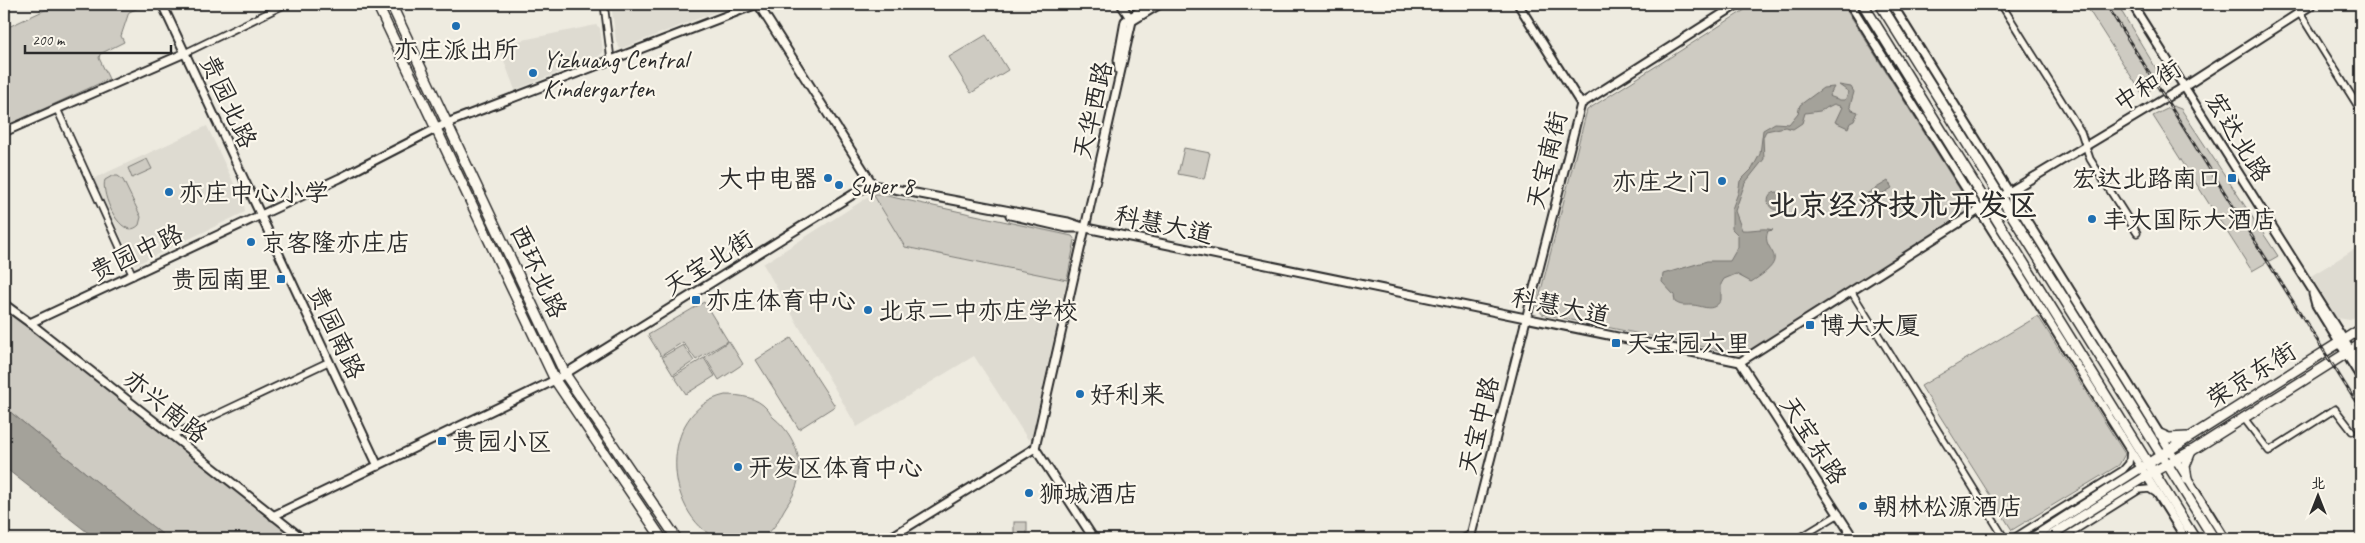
<svg xmlns="http://www.w3.org/2000/svg" width="2365" height="543" font-family="Caveat,'LXGW WenKai TC',sans-serif">
<style>
.built{fill:#dedbd1}
.green{fill:#cecbc2;stroke:#7c7b76}
.water{fill:#a4a29a;stroke:#74726e}
.lines{fill:none;stroke-linecap:round;stroke-linejoin:round}
.minor-casing{stroke:#2b2b2b;stroke-width:9}
.tertiary-casing{stroke:#2b2b2b;stroke-width:11}
.secondary-casing{stroke:#2b2b2b;stroke-width:11}
.primary-casing{stroke:#2b2b2b;stroke-width:12}
.minor{stroke:#fbf7ec;stroke-width:5.5}
.tertiary{stroke:#fbf7ec;stroke-width:7}
.secondary{stroke:#fbf7ec;stroke-width:8}
.primary{stroke:#fbf7ec;stroke-width:9}
.rail-casing{stroke:#2b2b2b;stroke-width:3}
.rail{stroke:#fbf7ec;stroke-width:1;stroke-dasharray:4;stroke-linecap:butt}
.poi-dot{fill:#1f6fb2;stroke:#fbf7ec;stroke-width:2}
.labels{text-anchor:middle;stroke-width:4.5;stroke-linejoin:round;paint-order:stroke}
.poi-label{font-size:25px;fill:#2b2b2b;stroke:#fbf7ec;text-anchor:start}
.street-label{font-size:25px;fill:#2b2b2b;stroke:#fbf7ec}
.district-label{font-size:30px;font-weight:bold;fill:#2b2b2b;stroke:#fbf7ec}
</style>
<rect width="100%" height="100%" fill="#eeebe0"/>
<filter id="ink" filterUnits="userSpaceOnUse"><feTurbulence type="fractalNoise" baseFrequency=".02" numOctaves="2"/><feDisplacementMap in="SourceGraphic" scale="10" xChannelSelector="R" yChannelSelector="G"/><feConvolveMatrix kernelMatrix="1 2 1 2 8 2 1 2 1" color-interpolation-filters="sRGB"/></filter>
<g filter="url(#ink)">
<g class="built">
<polygon points="611,4 736,4 620,49 616,41"/>
<polygon points="596,25 600,28 603,52 599,56 515,90 498,45"/>
<polygon points="207,126 244,205 245,212 135,265 93,179"/>
<polygon points="873,194 905,247 1067,280 1032,435 1029,441 974,356 857,427 763,264"/>
<polygon points="2361,245 2361,313 2350,320 2337,318 2311,276"/>
</g>
<g class="green">
<polygon points="58,4 148,4 129,12 121,36 124,42 100,54 99,58 109,79 4,127 4,29"/>
<polygon points="1754,4 1843,4 1969,204 1968,214 1747,353 1739,354 1542,314 1537,306 1587,110"/>
<polygon points="2085,4 2117,4 2160,75 2160,83 2143,95"/>
<polygon points="986,35 1008,70 971,93 949,57"/>
<polygon points="2173,106 2181,109 2278,256 2252,271 2153,116"/>
<polygon points="1184,148 1210,153 1204,179 1178,174"/>
<polygon points="147,159 152,169 132,178 128,168"/>
<path d="M112,176H118L123,180L141,217L139,225C121,243 100,193 105,180Z"/>
<polygon points="873,194 878,194 1072,236 1075,240 1067,280 905,247"/>
<polygon points="704,302 728,341 696,360 683,342 661,356 648,335"/>
<polygon points="4,308 15,316 297,539 168,539 4,407"/>
<polygon points="2038,316 2125,454 2119,465 2012,530 1921,386"/>
<polygon points="791,338 835,406 799,429 756,360"/>
<polygon points="729,341 743,364 719,380 705,357"/>
<polygon points="683,345 694,361 673,375 662,357"/>
<polygon points="704,358 715,376 686,394 674,376"/>
<path d="M725,395C740,395 757,397 767,409C770,412 771,416 774,418C795,435 806,464 795,490C793,497 788,503 784,510C778,521 772,534 760,538C748,542 730,539 718,539C663,514 658,410 725,395Z"/>
<rect x="1014" y="522" width="13" height="17"/>
</g>
<g class="water">
<path d="M1839,85L1851,87L1854,92L1850,106L1852,110L1858,112L1854,121L1850,123L1848,128L1835,122L1842,107L1834,104L1820,111L1805,113L1802,123L1793,129L1785,127L1766,131L1763,137L1764,159L1745,183L1735,211L1742,230C1753,231 1763,227 1773,230L1768,231C1759,253 1797,254 1751,282L1736,274L1724,279L1721,284V300C1712,314 1703,305 1691,305C1684,305 1681,306 1675,302L1674,295L1662,282L1663,274L1707,261H1730L1738,247V235L1732,229V209L1738,193L1740,181L1752,169L1760,154L1763,130L1775,123L1789,124L1798,113L1800,105L1823,88L1834,87L1829,96L1840,100H1845L1849,92Z"/>
<polygon points="1888,181 1892,188 1867,203 1863,196"/>
<circle cx="1777" cy="201" r="9"/>
<polygon points="4,407 168,539 96,539 4,467"/>
</g>
<g class="lines">
<g class="minor-casing">
<g id="minor">
<polyline points="604,4 611,60"/>
<polyline points="2001,4 2081,132 2090,159 2137,233"/>
<polyline points="2294,4 2361,111"/>
<polyline points="185,53 286,4"/>
<polyline points="57,109 133,276"/>
<polyline points="1851,291 2005,539"/>
<polyline points="2243,417 2269,451 2335,409 2352,431"/>
<polyline points="171,436 328,362"/>
<polyline points="1798,539 1839,514"/>
<polyline points="2012,539 2123,470 2129,463 2130,450"/>
<polyline points="2061,539 2139,490 2149,489 2157,494"/>
</g>
</g>
<g class="tertiary-casing">
<g id="tertiary">
<polyline points="162,4 378,466"/>
<polyline points="758,4 873,185 1068,222 1086,228 1740,362 1979,210 2184,87 2313,4"/>
<polyline points="1518,4 1581,104"/>
<polyline points="1850,4 2186,539"/>
<polyline points="1892,4 2225,539"/>
<polyline points="2132,4 2361,367"/>
<polyline points="1132,21 1160,4"/>
<polyline points="1119,70 1118,60 1125,21 1149,4"/>
<polyline points="4,132 185,53"/>
<polyline points="1010,215 1067,228 1081,228"/>
<polyline points="2313,294 2316,305 2361,378"/>
<polyline points="4,304 30,323 303,539"/>
<polyline points="30,323 340,178 447,123 757,4"/>
<polyline points="1740,362 1854,539"/>
<polyline points="1035,448 1094,539"/>
<polyline points="273,516 555,380 860,190 873,185"/>
<polyline points="888,539 1035,448 1132,21 1121,4"/>
<polyline points="1464,539 1471,535"/>
<polyline points="1473,539 1471,535 1581,104 1738,4"/>
</g>
</g>
<g class="secondary-casing">
<g id="secondary">
<polyline points="2030,539 2149,463"/>
<polyline points="2045,539 2153,472"/>
</g>
</g>
<g class="primary-casing">
<g id="primary">
<polyline points="377,4 555,380 662,539"/>
<polyline points="391,4 565,374 677,539"/>
<polyline points="1863,4 2195,539"/>
<polyline points="1880,4 2214,539"/>
<polyline points="2160,434 2169,438 2187,437"/>
<polyline points="2149,463 2361,329"/>
<polyline points="2153,472 2193,450 2361,344"/>
<polyline points="2187,479 2185,466 2191,451"/>
</g>
</g>
<use href="#minor" class="minor"/>
<use href="#tertiary" class="tertiary"/>
<use href="#secondary" class="secondary"/>
<use href="#primary" class="primary"/>
<g class="rail-casing">
<polyline id="rail" points="2106,4 2361,410"/>
</g>
<use href="#rail" class="rail"/>
</g>
</g>
<g class="poi-dot">
<circle cx="456" cy="26" r="5"/>
<circle cx="533" cy="73" r="5"/>
<circle cx="828" cy="178" r="5"/>
<rect x="2227" y="173" width="10" height="10" rx="2.5"/>
<circle cx="1722" cy="181" r="5"/>
<circle cx="839" cy="185" r="5"/>
<circle cx="169" cy="192" r="5"/>
<circle cx="2092" cy="219" r="5"/>
<circle cx="251" cy="242" r="5"/>
<rect x="276" y="274" width="10" height="10" rx="2.5"/>
<rect x="691" y="295" width="10" height="10" rx="2.5"/>
<circle cx="868" cy="310" r="5"/>
<rect x="1805" y="320" width="10" height="10" rx="2.5"/>
<rect x="1611" y="338" width="10" height="10" rx="2.5"/>
<circle cx="1080" cy="394" r="5"/>
<rect x="437" y="436" width="10" height="10" rx="2.5"/>
<circle cx="738" cy="467" r="5"/>
<circle cx="1029" cy="493" r="5"/>
<circle cx="1863" cy="506" r="5"/>
</g>
<g class="labels">
<g class="poi-label">
<text x="456" y="58" text-anchor="middle">亦庄派出所</text>
<text x="543" y="68">Yizhuang Central<tspan x="543" dy="29">Kindergarten</tspan></text>
<text x="818" y="187" text-anchor="end">大中电器</text>
<text x="2222" y="187" text-anchor="end">宏达北路南口</text>
<text x="1712" y="190" text-anchor="end">亦庄之门</text>
<text x="849" y="194">Super 8</text>
<text x="179" y="201">亦庄中心小学</text>
<text x="2102" y="228">丰大国际大酒店</text>
<text x="261" y="251">京客隆亦庄店</text>
<text x="271" y="288" text-anchor="end">贵园南里</text>
<text x="706" y="309">亦庄体育中心</text>
<text x="878" y="319">北京二中亦庄学校</text>
<text x="1820" y="334">博大大厦</text>
<text x="1626" y="352">天宝园六里</text>
<text x="1090" y="403">好利来</text>
<text x="452" y="450">贵园小区</text>
<text x="748" y="476">开发区体育中心</text>
<text x="1039" y="502">狮城酒店</text>
<text x="1873" y="515">朝林松源酒店</text>
</g>
<g class="street-label">
<text transform="translate(2147 85) rotate(-32)" y="9">中和街</text>
<text transform="translate(229 101) rotate(65)" y="9">贵园北路</text>
<text transform="translate(1092 110) rotate(-77)" y="9">天华西路</text>
<text transform="translate(2239 137) rotate(58)" y="9">宏达北路</text>
<text transform="translate(1546 160) rotate(-76)" y="9">天宝南街</text>
<text transform="translate(1164 224) rotate(12)" y="9">科慧大道</text>
<text transform="translate(136 252) rotate(-25)" y="9">贵园中路</text>
<text transform="translate(708 262) rotate(-32)" y="9">天宝北街</text>
<text transform="translate(539 271) rotate(65)" y="9">西环北路</text>
<text transform="translate(1561 306) rotate(12)" y="9">科慧大道</text>
<text transform="translate(337 332) rotate(65)" y="9">贵园南路</text>
<text transform="translate(2251 374) rotate(-32)" y="9">荣京东街</text>
<text transform="translate(166 406) rotate(39)" y="9">亦兴南路</text>
<text transform="translate(1478 425) rotate(-76)" y="9">天宝中路</text>
<text transform="translate(1814 440) rotate(57)" y="9">天宝东路</text>
</g>
<g class="district-label">
<text x="1903" y="215">北京经济技术开发区</text>
</g>
</g>
<rect width="2365" height="543" fill="none" stroke="#fbf7ec" stroke-width="20"/>
<rect x="10" y="10" width="2345" height="523" fill="none" stroke="#2b2b2b" stroke-width="2" filter="url(#ink)"/>
<g transform="translate(2318 496)" stroke="#fbf7ec" stroke-width="4" paint-order="stroke">
<path d="M0-4L9 19L0 12L-9 19Z" fill="#2b2b2b"/>
<text y="-8" font-size="14" font-weight="bold" text-anchor="middle" fill="#2b2b2b">北</text>
</g>
<path d="M25 45v8h146v-8" fill="none" stroke="#2b2b2b" stroke-width="2.5"/>
<text x="32" y="45" font-size="15" fill="#2b2b2b" stroke="#fbf7ec" stroke-width="4" paint-order="stroke">200 m</text>
</svg>
